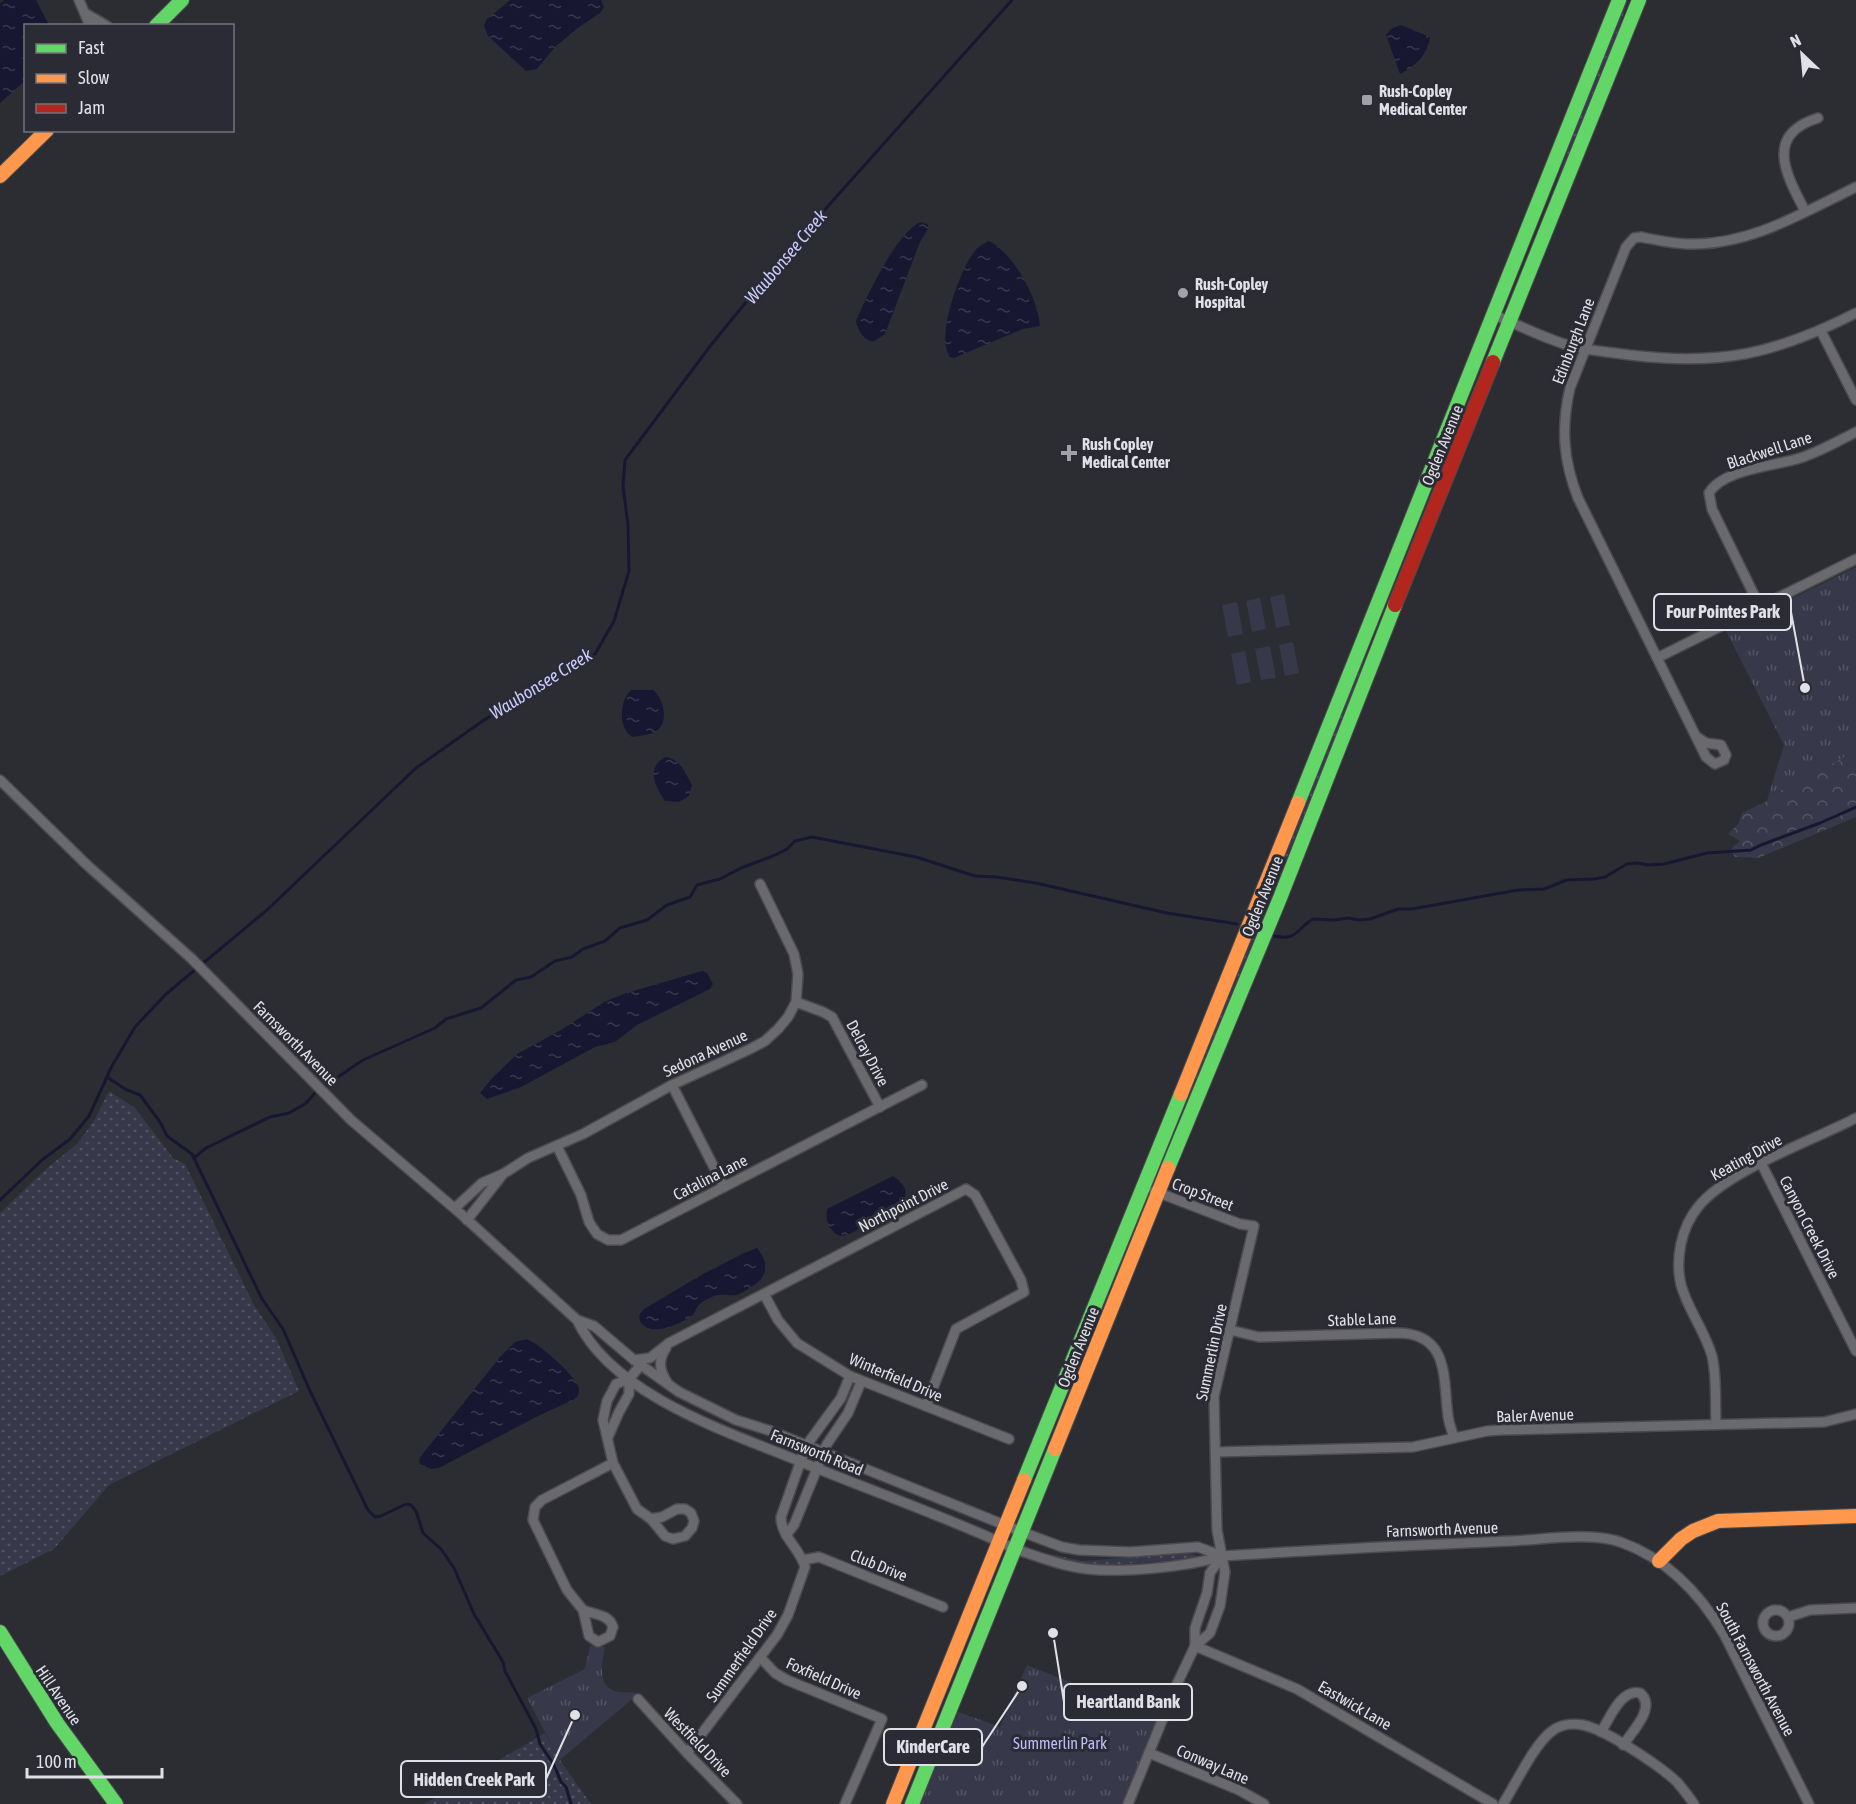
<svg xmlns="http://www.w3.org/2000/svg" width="1856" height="1804" font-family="'Asap Condensed',sans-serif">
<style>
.grass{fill:url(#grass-dots)}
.forest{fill:url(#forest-crowns)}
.park{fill:url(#park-tufts)}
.pitch{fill:#37384a}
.water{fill:url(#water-ripples)}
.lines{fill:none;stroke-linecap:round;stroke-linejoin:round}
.stream{stroke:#181732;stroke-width:3}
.street-casing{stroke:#4a4a4f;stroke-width:12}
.fast-casing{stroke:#4a4a4f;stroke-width:16}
.slow-casing{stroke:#4a4a4f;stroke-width:16}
.jam-casing{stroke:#4a4a4f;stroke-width:16}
.street{stroke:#6a6a6e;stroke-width:9}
.fast{stroke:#63d668;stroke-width:14}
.slow{stroke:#ff974d;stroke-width:14}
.jam{stroke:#b3261e;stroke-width:14}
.poi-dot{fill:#a1a1a7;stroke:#2a2b34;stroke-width:2}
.labels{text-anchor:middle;stroke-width:6;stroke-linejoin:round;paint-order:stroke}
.poi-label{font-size:16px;font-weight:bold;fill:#e0e0e6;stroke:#2a2b34;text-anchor:start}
.street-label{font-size:16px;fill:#e0e0e6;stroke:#2a2b34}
.park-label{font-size:16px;fill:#bcbefb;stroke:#2a2b34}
.water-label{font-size:18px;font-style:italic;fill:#c8cbfc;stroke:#2a2b34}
.leader{fill:none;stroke:#e0e0e6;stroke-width:2}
.callout-dot{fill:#e0e0e6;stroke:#2a2b34;stroke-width:2}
.callout{fill:#2a2b34;stroke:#e0e0e6;stroke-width:2}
.callout-label{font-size:18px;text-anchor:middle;font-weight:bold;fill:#e0e0e6}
</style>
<defs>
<pattern id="grass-dots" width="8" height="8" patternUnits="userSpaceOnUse" patternTransform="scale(1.5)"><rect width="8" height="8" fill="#37384a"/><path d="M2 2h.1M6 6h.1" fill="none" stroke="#545464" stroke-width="1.8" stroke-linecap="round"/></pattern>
<pattern id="forest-crowns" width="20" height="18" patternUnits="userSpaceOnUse" patternTransform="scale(1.5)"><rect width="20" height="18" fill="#37384a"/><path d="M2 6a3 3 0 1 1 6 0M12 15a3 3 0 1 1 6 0" fill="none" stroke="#545464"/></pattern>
<pattern id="park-tufts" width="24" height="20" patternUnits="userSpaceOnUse" patternTransform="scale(1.5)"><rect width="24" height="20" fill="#37384a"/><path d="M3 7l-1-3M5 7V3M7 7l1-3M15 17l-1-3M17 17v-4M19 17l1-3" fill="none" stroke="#545464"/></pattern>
<pattern id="water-ripples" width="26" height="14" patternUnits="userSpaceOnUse" patternTransform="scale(1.5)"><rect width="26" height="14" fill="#181732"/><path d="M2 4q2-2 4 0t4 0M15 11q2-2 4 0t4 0" fill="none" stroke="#393850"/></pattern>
</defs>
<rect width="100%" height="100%" fill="#2c2d32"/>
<g class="grass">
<polygon points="1625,0 1628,0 1610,56 1543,221 1576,126"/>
<polygon points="1376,626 1347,710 1186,1107 1214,1025"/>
<polygon points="109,1091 135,1108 173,1158 185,1164 254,1305 276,1338 299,1391 109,1485 54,1549 0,1576 0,1213 47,1168 77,1144 94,1121"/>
<polygon points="1189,1553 1203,1558 1107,1565 1079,1563 1050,1556 1050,1554 1083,1561"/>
<polygon points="545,1733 560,1760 591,1804 424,1804"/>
</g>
<polygon class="forest" points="1856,751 1856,817 1758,858 1735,857 1733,854 1732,848 1740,841 1728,834 1739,823 1742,813 1767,801 1768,797"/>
<g class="park">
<polygon points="1856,567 1856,751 1768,797 1784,745 1726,631"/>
<path d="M590,1646L605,1647C602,1663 596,1689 619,1692C627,1693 631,1691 638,1694L560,1760L527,1698L585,1669Z"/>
<polygon points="1027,1665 1159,1717 1124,1804 918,1804 956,1711 1000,1727"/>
</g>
<g class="pitch">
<polygon points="1284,594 1290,625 1276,628 1270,597"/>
<polygon points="1260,598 1266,629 1252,632 1246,601"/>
<polygon points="1237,602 1243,634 1228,637 1222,605"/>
<polygon points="1293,642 1299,673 1285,676 1279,645"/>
<polygon points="1270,646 1276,678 1261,680 1255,649"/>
<polygon points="1245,651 1251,682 1237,685 1231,654"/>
</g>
<g class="water">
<polygon points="4,0 36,0 49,25 26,26 25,81 0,103 0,3"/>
<polygon points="510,0 601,0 604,7 600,13 579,27 555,47 537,69 526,71 488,36 484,26 486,20"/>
<path d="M1401,25L1430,37C1428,54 1416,66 1400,74L1386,35L1391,29Z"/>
<path d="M921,222L928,225V229L920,242L885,334L873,342C863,339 858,331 856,321C866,298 897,231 921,222Z"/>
<path d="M989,241C1013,252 1039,300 1040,326L1023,329L954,358L950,357C935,337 960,270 974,252C978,246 983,244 989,241Z"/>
<path d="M631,690H653C664,698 670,724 655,732C649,735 639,736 632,737C618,728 619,701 631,690Z"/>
<path d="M666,757C680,759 686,774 692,785L689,796L679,802L665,801C655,786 645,767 666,757Z"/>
<polygon points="702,971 706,971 713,984 710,989 637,1025 615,1042 595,1047 521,1087 487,1099 480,1093 493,1077 517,1054 559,1031 606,1001 626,993"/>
<path d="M893,1176C902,1182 910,1190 903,1201C893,1206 881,1210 872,1216C859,1226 860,1233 840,1236C829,1231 825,1221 827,1209Z"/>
<path d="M757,1248C771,1265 767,1279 748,1289C745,1291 740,1294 736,1295C728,1296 722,1293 714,1296C708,1299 702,1301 698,1306C695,1310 695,1314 690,1317C678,1325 650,1338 640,1321C638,1315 640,1313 644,1309L703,1274L744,1253Z"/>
<path d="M527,1339C540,1345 572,1372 578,1386C580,1390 579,1391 578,1396L573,1400L538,1416L439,1468L431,1469L420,1464L419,1460L421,1456L500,1357L515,1342Z"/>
</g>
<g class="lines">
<g class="stream">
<path d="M1274,936C1298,941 1296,929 1313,919L1334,920L1348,918L1359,920L1370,919L1398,909H1412L1518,890L1544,889L1567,880L1594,879L1605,877L1627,864L1637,863L1648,865L1664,864L1707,853L1751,850L1761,845L1820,823L1856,807"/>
<polyline points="107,1077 125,1089 140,1095 160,1122 167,1136 192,1154 262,1299 283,1329 310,1391 368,1510 375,1517 381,1516 406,1504 411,1505 416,1511 423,1533 441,1549 454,1568 474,1614 503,1662 505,1671 536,1729 540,1744 554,1765 561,1782 566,1787 571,1804"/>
<polyline points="194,1158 206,1148 270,1117 289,1113 305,1104 317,1091 363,1060 435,1028 446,1019 481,1008 516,980 531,977 555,961 572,957 583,949 605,941 620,928 647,920 667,905 690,897 697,885 720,879 741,868 773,856 787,849 795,841 812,837 916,857 975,876 996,877 1036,883 1167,913 1237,924"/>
<polyline points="0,1200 42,1160 70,1139 89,1116 112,1066 135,1027 166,994 267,910 416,768 484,720 595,654 614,621 629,571 628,525 623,486 625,460 711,345 787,252 1012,0"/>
</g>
<g class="street-casing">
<g id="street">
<polyline points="79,0 90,26"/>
<polyline points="85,13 107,26"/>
<path d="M1805,211C1787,176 1763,135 1818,118"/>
<path d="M1494,315C1519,325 1545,339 1571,346C1590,351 1610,352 1630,355C1721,366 1775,354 1856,313"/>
<polyline points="1821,331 1856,400"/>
<path d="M1760,607L1712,509L1709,493C1723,469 1775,466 1800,458C1819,452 1838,441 1856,432"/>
<polyline points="1657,658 1856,559"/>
<path d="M1697,737L1706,743L1721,745L1726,755L1724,760L1715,764L1706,757L1578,498C1563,460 1561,427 1570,388L1626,247L1634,238L1641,237C1657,240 1674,244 1691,244C1751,245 1804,212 1856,187"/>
<polyline points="0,780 86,864 192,959 351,1120 461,1214 577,1320 594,1326 634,1360 679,1392 736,1420 771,1431 1022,1532 1062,1547 1079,1550 1130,1552 1198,1547 1222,1556"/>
<polyline points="796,1002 823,1012 832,1017 880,1107"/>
<polyline points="672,1085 724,1187"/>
<polyline points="557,1146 581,1195 589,1222 597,1234 608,1240 621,1240 922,1085"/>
<polyline points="1754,1149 1856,1351"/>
<polyline points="455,1208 482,1183 503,1174 528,1158 583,1134 672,1085 750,1049 765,1041 778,1029 788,1017 796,1002 798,974 794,954 760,884"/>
<polyline points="467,1220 503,1174"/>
<polyline points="764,1294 778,1320 797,1343 850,1376 1009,1439"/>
<path d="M577,1320C612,1395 728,1432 799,1461C871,1491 945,1516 1015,1549C1039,1557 1062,1566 1087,1569C1124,1573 1187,1567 1222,1556C1317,1550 1413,1545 1509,1541C1542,1540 1592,1531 1623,1543C1669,1560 1701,1595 1725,1636L1809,1804"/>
<path d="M1230,1330L1259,1337L1397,1333C1450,1333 1443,1379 1448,1416C1449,1424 1452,1431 1454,1438"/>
<path d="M666,1348C658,1360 659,1370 667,1382"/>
<polyline points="634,1360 650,1358 669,1343 966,1189 975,1195 1021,1280 1024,1292 956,1329 926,1406"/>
<polyline points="640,1366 629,1379 616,1384 607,1401 603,1420 613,1463 637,1509 651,1519 665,1536 673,1539 685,1536 692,1528 694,1521 691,1513 685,1509 677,1509 662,1517 651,1519"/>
<path d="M1716,1424C1715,1402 1717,1377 1712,1356C1705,1331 1688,1310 1681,1285C1675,1259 1681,1228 1698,1207C1726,1171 1814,1140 1856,1118"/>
<polyline points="608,1437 619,1412 629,1394 629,1379"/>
<polyline points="1216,1452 1413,1447 1487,1431 1501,1430 1824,1422 1856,1414"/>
<polyline points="786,1535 794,1525 827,1444 848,1413 861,1382"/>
<polyline points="803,1560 819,1557 943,1607"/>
<path d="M583,1610C595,1615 609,1614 613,1627L610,1636L598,1642L589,1636L583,1610L567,1590L533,1520L535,1507L542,1500L613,1463"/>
<circle cx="1776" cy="1623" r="13"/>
<polyline points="1788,1617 1810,1610 1856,1608"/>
<polyline points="1195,1646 1297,1689 1493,1804"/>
<polyline points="1195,1646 1195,1628 1207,1593 1210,1573 1222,1556"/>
<polyline points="760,1657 775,1673 787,1680 882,1719 845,1804"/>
<polyline points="638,1699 687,1753 737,1804"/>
<path d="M1601,1732C1609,1720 1621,1688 1640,1693C1657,1707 1632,1732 1623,1745"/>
<path d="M687,1753L777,1635L788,1615L805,1567C800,1548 781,1537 781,1517L806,1446L841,1398L850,1376"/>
<polyline points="1149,1753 1239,1790 1264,1804"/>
<polyline points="1128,1804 1177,1684 1195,1646 1210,1633 1220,1606 1225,1572 1217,1530 1214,1396 1254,1226 1240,1224 1154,1191"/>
<path d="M1503,1804C1515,1785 1535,1743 1552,1731C1560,1725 1572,1723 1583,1725C1605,1729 1660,1766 1677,1782C1683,1789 1689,1797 1694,1804"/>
</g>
</g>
<g class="fast-casing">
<g id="fast">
<polyline points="156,26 182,0"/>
<polyline points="1493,362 1639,0"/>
<polyline points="1298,803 1619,0"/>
<polyline points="1168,1168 1280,898 1395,605"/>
<polyline points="1024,1480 1181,1094"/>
<polyline points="0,1632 57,1723 116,1804"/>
<polyline points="912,1804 1055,1449"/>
</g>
</g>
<g class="slow-casing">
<g id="slow">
<polyline points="0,176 47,130"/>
<polyline points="1181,1094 1298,803"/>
<polyline points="1055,1449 1168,1168"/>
<polyline points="1659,1561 1681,1539 1693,1531 1718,1521 1856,1516"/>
<polyline points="893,1804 1024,1480"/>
</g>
</g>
<g class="jam-casing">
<polyline id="jam" points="1395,605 1493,362"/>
</g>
<use href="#street" class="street"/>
<use href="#fast" class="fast"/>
<use href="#slow" class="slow"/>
<use href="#jam" class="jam"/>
</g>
<g class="poi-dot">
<rect x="1361" y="94" width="12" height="12" rx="3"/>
<circle cx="1183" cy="293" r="6"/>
<path d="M1066 444h6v6h6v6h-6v6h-6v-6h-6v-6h6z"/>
</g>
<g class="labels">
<g class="poi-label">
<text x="1379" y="97">Rush-Copley<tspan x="1379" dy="18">Medical Center</tspan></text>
<text x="1195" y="290">Rush-Copley<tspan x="1195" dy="18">Hospital</tspan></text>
<text x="1082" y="450">Rush Copley<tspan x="1082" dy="18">Medical Center</tspan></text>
</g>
<g class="street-label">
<text transform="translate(1573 341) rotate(-69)" y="6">Edinburgh Lane</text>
<text transform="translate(1442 445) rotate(-68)" y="6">Ogden Avenue</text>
<text transform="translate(1769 450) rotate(-18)" y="6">Blackwell Lane</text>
<text transform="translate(1262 896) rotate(-68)" y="6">Ogden Avenue</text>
<text transform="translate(296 1043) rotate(45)" y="6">Farnsworth Avenue</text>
<text transform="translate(705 1053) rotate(-25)" y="6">Sedona Avenue</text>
<text transform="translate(868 1053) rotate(62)" y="6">Delray Drive</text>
<text transform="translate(1746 1157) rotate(-29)" y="6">Keating Drive</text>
<text transform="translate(710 1177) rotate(-27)" y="6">Catalina Lane</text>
<text transform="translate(1203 1194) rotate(21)" y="6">Crop Street</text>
<text transform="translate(903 1205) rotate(-27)" y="6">Northpoint Drive</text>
<text transform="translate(1810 1227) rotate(63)" y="6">Canyon Creek Drive</text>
<text transform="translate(1362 1319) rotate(-2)" y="6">Stable Lane</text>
<text transform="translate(1078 1347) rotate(-68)" y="6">Ogden Avenue</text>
<text transform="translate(1211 1352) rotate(-78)" y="6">Summerlin Drive</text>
<text transform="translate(896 1377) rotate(23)" y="6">Winterfield Drive</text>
<text transform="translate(1535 1415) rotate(-2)" y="6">Baler Avenue</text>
<text transform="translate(817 1452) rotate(22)" y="6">Farnsworth Road</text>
<text transform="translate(1442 1529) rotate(-2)" y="6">Farnsworth Avenue</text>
<text transform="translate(879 1565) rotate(22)" y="6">Club Drive</text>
<text transform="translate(741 1655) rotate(-55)" y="6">Summerfield Drive</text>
<text transform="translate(1756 1669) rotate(62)" y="6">South Farnsworth Avenue</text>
<text transform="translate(824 1678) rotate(24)" y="6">Foxfield Drive</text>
<text transform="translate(59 1695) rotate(56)" y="6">Hill Avenue</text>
<text transform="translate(1355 1705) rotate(30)" y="6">Eastwick Lane</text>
<text transform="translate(698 1742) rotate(46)" y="6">Westfield Drive</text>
<text transform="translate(1213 1764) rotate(23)" y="6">Conway Lane</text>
</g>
<g class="park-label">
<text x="1060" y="1749">Summerlin Park</text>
</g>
<g class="water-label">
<text transform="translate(786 257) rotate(-50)" y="6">Waubonsee Creek</text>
<text transform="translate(541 684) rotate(-32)" y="6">Waubonsee Creek</text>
</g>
</g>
<path class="leader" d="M1805 688L1791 612M1053 1633L1064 1702M1022 1686L982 1747M575 1715L546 1779"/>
<g class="callout-dot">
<circle cx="1805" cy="688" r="6"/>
<circle cx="1053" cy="1633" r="6"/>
<circle cx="1022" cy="1686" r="6"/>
<circle cx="575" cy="1715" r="6"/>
</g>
<g class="callout">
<rect x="1654" y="594" width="137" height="36" rx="6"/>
<rect x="1064" y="1684" width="128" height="36" rx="6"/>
<rect x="884" y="1729" width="98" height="36" rx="6"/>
<rect x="401" y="1761" width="145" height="36" rx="6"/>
</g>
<g class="callout-label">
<text x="1723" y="618">Four Pointes Park</text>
<text x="1128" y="1708">Heartland Bank</text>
<text x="933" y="1753">KinderCare</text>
<text x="474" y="1786">Hidden Creek Park</text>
</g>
<rect x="24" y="24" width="210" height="108" fill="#2a2b34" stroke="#73737b" stroke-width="1.5"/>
<rect x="36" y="44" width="30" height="9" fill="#63d668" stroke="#73737b" stroke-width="1.5"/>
<text x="78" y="54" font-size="18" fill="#e0e0e6">Fast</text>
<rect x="36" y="74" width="30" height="9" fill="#ff974d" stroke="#73737b" stroke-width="1.5"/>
<text x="78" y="84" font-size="18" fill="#e0e0e6">Slow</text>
<rect x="36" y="104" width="30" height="9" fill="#b3261e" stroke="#73737b" stroke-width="1.5"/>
<text x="78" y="114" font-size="18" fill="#e0e0e6">Jam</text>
<g transform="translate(1802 54) rotate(334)" stroke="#2a2b34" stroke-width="4.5" paint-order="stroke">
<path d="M0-4.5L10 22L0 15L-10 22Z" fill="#e0e0e6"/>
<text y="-9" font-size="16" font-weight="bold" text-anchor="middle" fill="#e0e0e6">N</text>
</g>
<path d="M27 1768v9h135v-9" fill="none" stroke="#e0e0e6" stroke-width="3"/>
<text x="36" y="1768" font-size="18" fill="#e0e0e6" stroke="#2a2b34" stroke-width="4.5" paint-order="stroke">100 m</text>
</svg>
